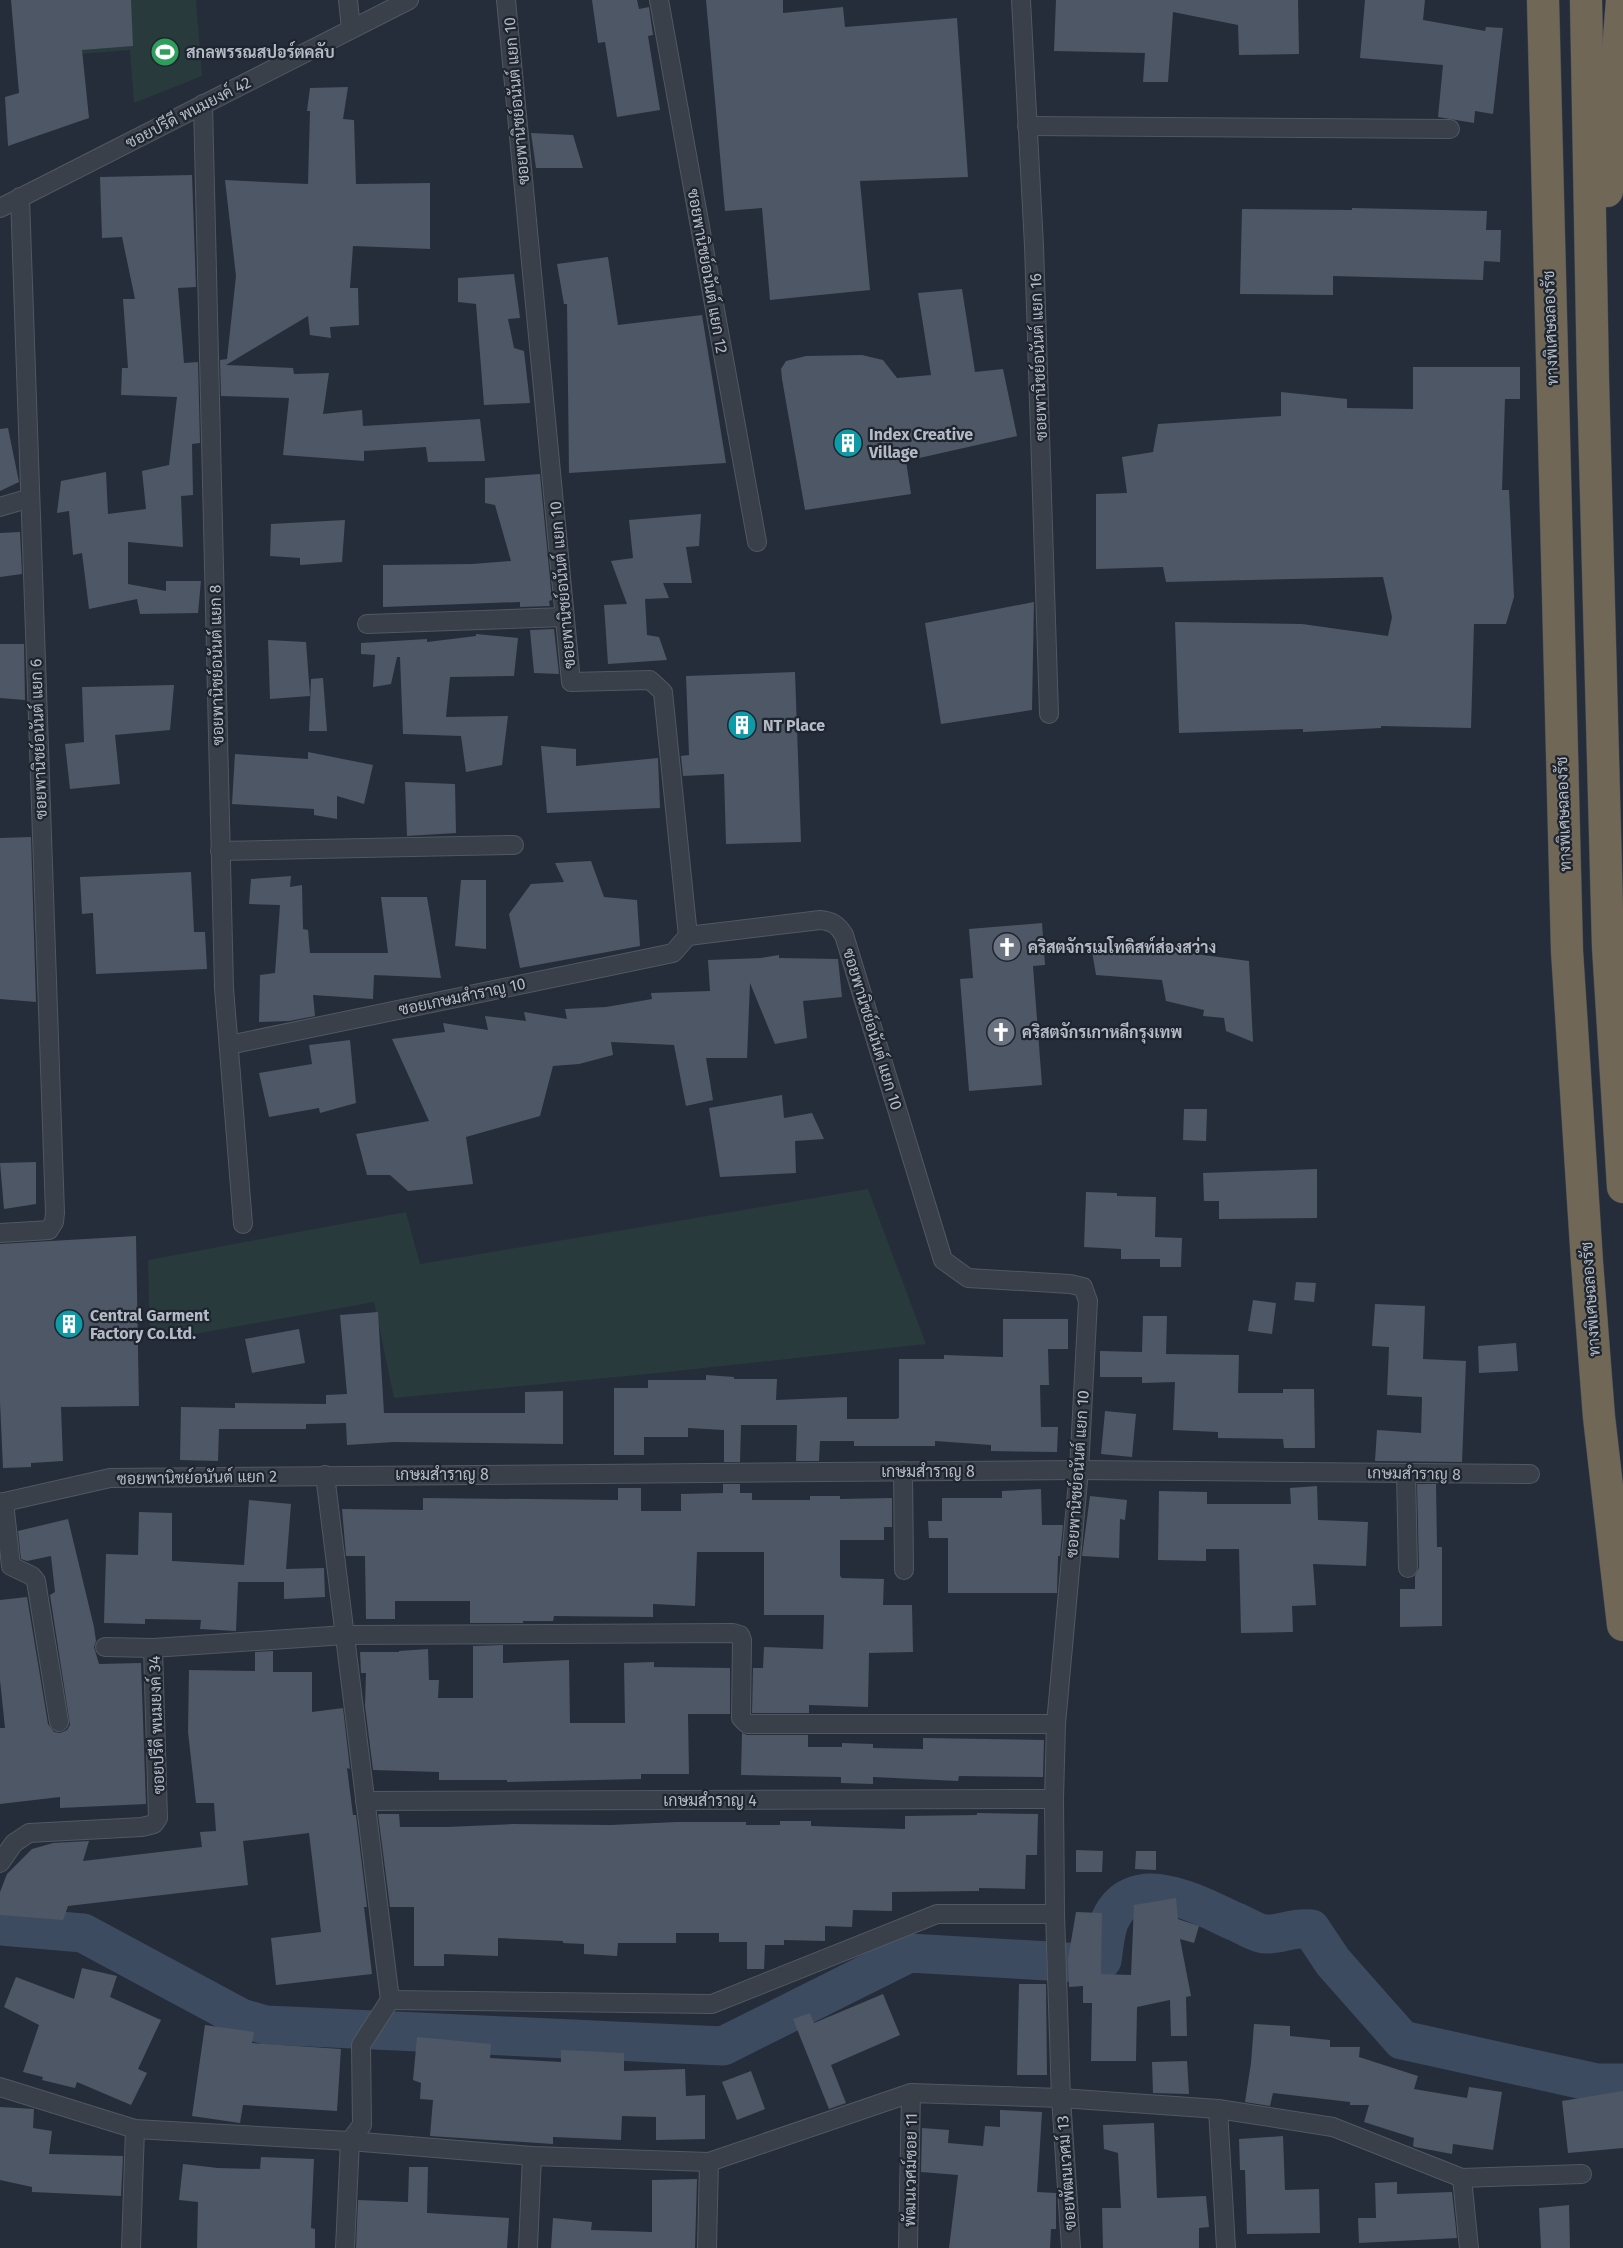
<svg xmlns="http://www.w3.org/2000/svg" width="1623" height="2248" font-family="'Fira Sans',Sarabun,sans-serif">
<style>
.green{fill:#283a3c}
.lines{fill:none;stroke-linecap:round;stroke-linejoin:round}
.river{stroke:#3d4b61;stroke-width:39}
.building{fill:#4e5765}
.minor-casing{stroke:#515862;stroke-width:20}
.motorway-casing{stroke:#414852;stroke-width:33}
.minor{stroke:#39404a;stroke-width:18}
.motorway{stroke:#706757;stroke-width:32}
.labels{text-anchor:middle;stroke-width:4.5;stroke-linejoin:round;paint-order:stroke}
.poi-label{font-size:16px;font-weight:bold;fill:#b4bbc6;stroke:#1e252f;text-anchor:start}
.street-label{font-size:16px;fill:#b4bbc6;stroke:#1e252f}
</style>
<rect width="100%" height="100%" fill="#252d3a"/>
<g class="green">
<polygon points="76,0 196,0 202,76 134,103 130,50 81,54"/>
<polygon points="868,1189 926,1344 658,1373 394,1398 374,1302 150,1342 148,1260 406,1212 420,1264"/>
</g>
<g class="lines">
<path class="river" d="M0,1926L83,1933L241,2018L266,2025L723,2046L909,1953L1083,1963L1102,1960C1104,1947 1105,1931 1110,1920C1134,1867 1200,1906 1236,1922C1244,1925 1257,1934 1266,1934C1280,1935 1292,1927 1311,1929L1333,1962L1402,2040L1597,2083H1623"/>
</g>
<g class="building">
<polygon points="11,0 131,0 133,46 82,50 89,118 8,146 5,97 19,93"/>
<polygon points="592,0 637,0 639,9 649,7 653,35 648,36 660,110 617,117 605,42 598,43"/>
<polygon points="706,0 783,0 783,13 843,7 845,27 957,18 968,177 860,181 870,290 770,300 762,208 725,211"/>
<polygon points="1056,0 1298,0 1299,54 1239,55 1238,25 1173,12 1168,82 1143,82 1145,53 1054,51"/>
<polygon points="1365,0 1425,0 1423,20 1485,31 1486,27 1503,28 1493,114 1475,111 1474,123 1438,117 1443,65 1360,58"/>
<polygon points="348,87 343,119 354,120 356,184 430,183 430,249 353,246 350,288 358,288 359,325 330,327 331,338 310,335 308,316 226,365 293,368 294,374 329,373 323,414 362,410 363,426 480,419 485,461 428,462 426,447 364,451 364,461 283,455 289,398 221,396 220,360 227,359 236,276 225,180 308,184 310,111 307,111 310,88"/>
<polygon points="531,133 573,135 583,168 536,168"/>
<polygon points="192,175 196,287 178,288 184,363 198,362 200,443 192,444 193,495 181,496 183,547 128,542 128,584 166,591 166,581 201,581 198,613 140,614 137,599 89,609 82,553 73,555 69,511 57,513 61,481 106,472 108,514 146,509 142,471 169,465 177,397 121,395 122,368 128,368 123,299 135,299 122,237 102,238 100,177"/>
<polygon points="1352,208 1487,211 1486,230 1501,230 1500,262 1484,261 1483,280 1333,276 1333,295 1240,294 1242,209 1352,210"/>
<polygon points="608,257 618,325 702,315 726,463 569,473 567,304 564,304 557,264"/>
<polygon points="514,274 520,318 508,319 514,348 524,351 530,403 484,405 476,304 458,302 458,278"/>
<polygon points="962,289 975,372 1003,369 1017,436 906,461 911,494 805,510 782,379 781,369 786,361 806,356 862,355 883,360 897,378 931,375 918,293"/>
<polygon points="1413,367 1520,367 1520,399 1505,399 1502,490 1509,490 1514,597 1506,624 1474,624 1471,728 1381,726 1381,728 1303,732 1303,729 1179,733 1175,622 1302,624 1388,636 1392,617 1383,577 1166,582 1163,567 1096,569 1096,494 1127,493 1122,457 1153,452 1158,424 1281,416 1281,392 1347,399 1347,408 1413,409"/>
<polygon points="8,428 19,482 0,491 0,429"/>
<polygon points="540,474 552,600 549,601 550,606 520,607 520,602 383,607 383,565 472,564 511,561 495,505 485,503 485,478"/>
<polygon points="701,514 699,546 686,547 692,583 663,583 669,598 645,599 647,635 659,637 667,660 608,664 604,605 627,604 611,561 633,558 629,520"/>
<polygon points="345,520 342,562 300,565 300,558 270,556 271,524"/>
<polygon points="20,532 22,574 0,577 0,533"/>
<polygon points="1034,602 1032,710 941,724 925,623"/>
<polygon points="554,629 559,674 534,673 530,630"/>
<polygon points="476,634 518,638 514,676 450,677 446,717 508,716 502,765 466,772 461,736 403,734 400,657 397,657 391,684 373,687 375,655 361,654 361,643 427,639 427,642 476,636"/>
<polygon points="268,640 306,642 310,696 270,699"/>
<polygon points="0,644 24,644 25,700 0,698"/>
<polygon points="795,672 801,842 726,844 724,774 683,776 681,756 689,755 686,676"/>
<polygon points="323,678 327,731 309,731 311,679"/>
<polygon points="174,685 170,730 115,735 120,784 70,789 65,744 84,742 82,687"/>
<polygon points="541,746 576,749 576,766 658,758 660,808 547,813"/>
<polygon points="308,752 373,765 364,804 337,796 337,819 314,815 314,809 232,804 235,754 308,759"/>
<polygon points="405,782 455,784 456,833 407,836"/>
<polygon points="31,837 36,1002 0,999 0,838"/>
<polygon points="591,861 604,897 637,900 640,946 520,968 509,914 531,884 564,882 555,863"/>
<polygon points="191,872 194,932 205,932 207,969 96,974 93,913 82,914 80,877"/>
<polygon points="291,876 290,887 302,885 303,929 308,930 310,953 388,953 381,897 427,897 441,978 374,975 373,999 313,995 315,1016 289,1021 259,1022 260,975 275,973 280,905 249,904 251,879"/>
<polygon points="461,880 486,880 486,949 455,946"/>
<polygon points="1042,923 1045,965 1033,966 1042,1085 969,1091 960,979 973,978 969,929"/>
<polygon points="1136,942 1137,951 1188,950 1188,953 1249,961 1253,1042 1226,1031 1224,1018 1203,1016 1204,1010 1166,1001 1162,980 1096,975 1091,946"/>
<polygon points="779,955 779,958 838,959 842,997 803,1001 807,1038 775,1044 750,983 747,1058 706,1058 713,1100 686,1106 674,1045 611,1042 613,1055 579,1064 553,1066 540,1116 466,1137 473,1184 408,1191 390,1175 367,1175 356,1134 429,1121 392,1039 445,1032 443,1023 488,1030 485,1016 526,1021 524,1012 567,1019 565,1009 606,1007 652,999 651,993 710,991 708,960 761,958"/>
<polygon points="350,1040 356,1103 320,1113 319,1108 269,1117 259,1073 312,1064 309,1045"/>
<polygon points="782,1095 784,1118 812,1113 824,1139 795,1141 796,1173 720,1177 709,1108"/>
<polygon points="1184,1109 1207,1109 1206,1141 1183,1140"/>
<polygon points="36,1162 36,1204 4,1209 0,1163"/>
<polygon points="1317,1169 1317,1218 1219,1219 1219,1201 1204,1201 1203,1173"/>
<polygon points="1086,1192 1117,1193 1117,1196 1156,1197 1155,1237 1182,1238 1181,1267 1160,1267 1160,1259 1121,1259 1121,1249 1084,1247"/>
<polygon points="136,1236 139,1406 61,1407 63,1461 31,1463 31,1467 3,1468 0,1402 0,1244"/>
<polygon points="1296,1282 1316,1283 1314,1302 1294,1300"/>
<polygon points="1253,1300 1276,1303 1272,1334 1248,1331"/>
<polygon points="1375,1304 1425,1306 1423,1359 1466,1361 1462,1462 1375,1461 1377,1430 1421,1433 1422,1397 1387,1395 1389,1347 1372,1346"/>
<polygon points="378,1312 384,1413 525,1413 525,1392 563,1391 563,1444 394,1442 347,1445 346,1423 306,1424 306,1429 219,1429 218,1461 180,1460 181,1407 235,1408 235,1403 326,1404 326,1395 347,1394 340,1315"/>
<polygon points="1143,1316 1167,1316 1166,1354 1239,1355 1238,1393 1283,1393 1283,1389 1314,1389 1315,1448 1284,1448 1283,1439 1218,1438 1218,1432 1173,1430 1175,1382 1142,1383 1142,1377 1100,1377 1100,1351 1142,1352"/>
<polygon points="1003,1319 1068,1319 1068,1349 1048,1349 1049,1385 1040,1385 1041,1427 1058,1427 1057,1452 991,1451 991,1445 935,1441 935,1446 854,1446 854,1441 820,1441 819,1461 796,1461 797,1425 741,1425 740,1462 724,1462 724,1430 688,1428 688,1437 644,1437 644,1455 614,1455 614,1388 648,1388 648,1380 706,1380 706,1375 734,1377 734,1379 777,1379 776,1400 847,1397 847,1419 896,1419 899,1418 899,1359 944,1359 944,1355 1003,1357"/>
<polygon points="299,1329 305,1363 252,1373 245,1339"/>
<polygon points="1516,1343 1518,1371 1479,1373 1478,1346"/>
<polygon points="1105,1411 1136,1414 1132,1457 1101,1454"/>
<polygon points="723,1484 740,1484 740,1493 752,1493 752,1500 810,1500 810,1496 840,1496 840,1499 892,1498 892,1527 884,1527 884,1540 840,1540 840,1576 842,1578 884,1579 883,1605 912,1605 913,1652 869,1653 868,1707 809,1705 809,1713 752,1713 753,1668 763,1668 764,1647 823,1649 824,1615 764,1615 764,1552 697,1552 695,1606 653,1604 653,1617 554,1616 553,1621 523,1621 523,1623 470,1623 470,1601 395,1601 395,1619 366,1619 365,1556 346,1556 342,1509 423,1510 423,1498 618,1500 618,1488 641,1488 641,1511 681,1511 681,1494 723,1493"/>
<polygon points="1417,1484 1436,1484 1437,1547 1442,1547 1442,1626 1400,1627 1400,1589 1415,1589 1415,1576 1419,1568"/>
<polygon points="1317,1486 1318,1520 1368,1522 1366,1566 1313,1564 1316,1605 1292,1606 1293,1632 1241,1633 1239,1549 1206,1549 1206,1561 1158,1560 1159,1491 1207,1492 1207,1504 1291,1504 1290,1488"/>
<polygon points="1041,1489 1042,1525 1063,1525 1060,1556 1058,1556 1057,1593 948,1593 948,1538 929,1538 928,1521 942,1521 942,1498 1002,1498 1002,1491"/>
<polygon points="1090,1496 1127,1500 1125,1520 1120,1519 1119,1558 1082,1556"/>
<polygon points="249,1500 291,1504 286,1569 324,1568 325,1597 284,1599 284,1582 238,1582 236,1631 200,1629 201,1620 145,1619 145,1624 104,1623 106,1554 138,1555 139,1512 172,1513 172,1561 244,1565"/>
<polygon points="68,1519 94,1627 96,1641 94,1647 99,1664 141,1663 146,1804 60,1808 60,1797 0,1804 0,1728 5,1728 0,1680 0,1600 27,1597 48,1724 54,1732 60,1733 67,1730 70,1725 50,1595 55,1592 51,1556 27,1561 21,1559 18,1531"/>
<polygon points="503,1645 503,1663 569,1660 570,1723 625,1723 624,1663 654,1662 654,1667 730,1668 730,1714 688,1714 689,1774 641,1774 641,1779 507,1782 507,1780 439,1780 439,1772 373,1770 365,1706 366,1673 361,1673 360,1652 399,1652 399,1651 428,1649 429,1680 439,1680 438,1698 473,1698 473,1646"/>
<polygon points="273,1651 273,1672 312,1672 312,1712 343,1708 350,1769 347,1768 353,1815 356,1815 367,1907 364,1907 372,1974 276,1985 271,1938 321,1932 309,1833 243,1841 248,1885 68,1906 63,1920 0,1915 0,1892 7,1874 32,1849 53,1843 89,1841 83,1861 202,1847 200,1832 216,1831 214,1803 196,1803 188,1732 189,1670 255,1671 255,1652"/>
<polygon points="742,1733 747,1735 808,1735 808,1747 842,1747 842,1743 873,1744 873,1748 923,1749 923,1738 1044,1740 1043,1777 959,1776 958,1781 873,1777 873,1784 841,1783 841,1777 741,1775"/>
<polygon points="977,1813 1038,1814 1037,1855 1026,1855 1025,1889 979,1888 979,1891 892,1892 892,1911 853,1910 852,1927 825,1926 825,1941 784,1940 784,1945 765,1945 764,1969 747,1969 747,1942 719,1942 719,1933 676,1933 676,1943 618,1943 617,1956 584,1954 584,1944 563,1943 563,1941 498,1938 498,1956 444,1954 444,1966 414,1966 414,1907 390,1907 378,1814 399,1814 400,1827 447,1827 513,1824 611,1825 677,1822 746,1822 746,1825 780,1825 780,1821 811,1821 811,1826 905,1829 905,1816 977,1815"/>
<polygon points="1076,1850 1103,1851 1102,1872 1076,1872"/>
<polygon points="1136,1851 1156,1851 1156,1870 1135,1869"/>
<polygon points="1176,1898 1178,1919 1199,1926 1194,1943 1180,1939 1191,1996 1186,1997 1187,2036 1171,2036 1170,2000 1137,2007 1136,2061 1091,2061 1092,2003 1083,2003 1083,1986 1069,1987 1068,1959 1076,1912 1102,1913 1101,1974 1131,1975 1134,1905"/>
<polygon points="82,1968 117,1976 110,1997 161,2020 138,2069 147,2073 131,2105 77,2082 75,2088 42,2080 43,2077 23,2072 39,2025 4,2007 16,1977 74,1999"/>
<polygon points="1019,1984 1046,1984 1047,2075 1017,2075"/>
<polygon points="883,1994 900,2035 831,2065 846,2103 829,2109 793,2019 810,2013 814,2023"/>
<polygon points="1254,2024 1290,2026 1290,2036 1330,2040 1330,2047 1360,2047 1359,2057 1418,2076 1414,2089 1467,2098 1469,2087 1502,2092 1493,2150 1453,2144 1452,2154 1415,2147 1413,2146 1414,2138 1364,2122 1369,2105 1350,2105 1350,2102 1273,2093 1270,2106 1245,2102 1251,2063"/>
<polygon points="205,2025 254,2032 252,2043 341,2049 337,2111 243,2105 240,2123 192,2116"/>
<polygon points="417,2037 491,2044 490,2058 561,2062 561,2050 584,2051 624,2053 624,2071 685,2069 686,2096 705,2095 705,2139 656,2140 656,2117 622,2116 621,2140 553,2137 553,2144 430,2136 433,2100 420,2099 421,2083 413,2080"/>
<polygon points="1187,2061 1189,2094 1153,2093 1152,2062"/>
<polygon points="751,2071 765,2109 737,2120 722,2082"/>
<polygon points="1623,2091 1623,2148 1568,2153 1562,2101"/>
<polygon points="0,2107 34,2109 33,2128 52,2131 49,2154 123,2156 121,2196 32,2192 32,2187 0,2180"/>
<polygon points="1000,2110 1042,2112 1037,2192 1056,2193 1056,2229 1051,2229 1050,2248 949,2248 958,2175 921,2172 922,2128 949,2130 948,2143 983,2146 985,2126 1000,2127"/>
<polygon points="1154,2123 1157,2198 1206,2196 1209,2227 1199,2228 1199,2248 1103,2248 1102,2208 1121,2208 1118,2153 1104,2149 1103,2125"/>
<polygon points="1283,2136 1285,2190 1319,2189 1320,2233 1247,2234 1245,2170 1240,2170 1239,2139"/>
<polygon points="261,2157 314,2159 311,2228 315,2229 315,2248 197,2248 198,2202 179,2200 183,2164 218,2168 260,2169"/>
<polygon points="409,2167 428,2167 427,2213 509,2218 507,2248 356,2248 358,2200 408,2202"/>
<polygon points="697,2179 695,2248 551,2248 553,2218 592,2222 591,2230 652,2232 652,2180"/>
<polygon points="1397,2182 1397,2194 1452,2192 1457,2238 1359,2243 1358,2218 1376,2218 1375,2183"/>
<polygon points="1569,2205 1570,2248 1541,2248 1539,2208"/>
</g>
<g class="lines">
<g class="minor-casing">
<g id="minor">
<polyline points="348,0 351,29"/>
<path d="M506,0L571,682L650,680L663,692L688,936L820,920C832,921 838,925 844,935L943,1260L968,1278L1070,1284L1083,1287L1088,1301L1079,1470L1056,1724L1054,1799L1055,1914L1061,2098L1071,2248"/>
<polyline points="659,0 757,542"/>
<polyline points="1021,0 1034,246 1049,714"/>
<polyline points="203,104 224,988 243,1224"/>
<polyline points="1027,126 1450,129"/>
<polyline points="0,208 409,0"/>
<polyline points="0,507 30,498"/>
<polyline points="367,624 565,617"/>
<polyline points="220,851 514,845"/>
<polyline points="229,1045 673,953 688,936"/>
<polyline points="0,1233 49,1230 54,1222 55,1213 20,197"/>
<polyline points="903,1471 904,1570"/>
<polyline points="1406,1473 1408,1568"/>
<polyline points="325,1475 390,2000 361,2045 362,2125 350,2141 345,2248"/>
<polyline points="4,1502 11,1566 32,1576 36,1581 59,1722"/>
<polyline points="0,1503 110,1478 1079,1470 1530,1474"/>
<polyline points="105,1647 153,1648"/>
<polyline points="365,1801 1054,1799"/>
<polyline points="0,1863 14,1843 29,1833 142,1827 154,1824 158,1818 153,1648 345,1635 733,1633 740,1635 742,1640 741,1718 747,1724 1056,1724"/>
<polyline points="390,2000 712,2004 937,1914 1055,1914"/>
<polyline points="0,2087 135,2129 350,2141 532,2156 709,2162 911,2093 1061,2098 1218,2109 1333,2127 1462,2178 1582,2174"/>
<polyline points="1218,2109 1226,2248"/>
<polyline points="1462,2178 1469,2248"/>
<polyline points="131,2248 135,2129"/>
<polyline points="528,2248 532,2156"/>
<polyline points="707,2248 709,2162"/>
<polyline points="908,2248 911,2093"/>
</g>
</g>
<g class="motorway-casing">
<g id="motorway">
<polyline points="1543,0 1567,951 1587,1262 1599,1417 1623,1625"/>
<polyline points="1586,0 1593,380 1608,947 1623,1187"/>
<polyline points="1607,191 1622,0"/>
</g>
</g>
<use href="#minor" class="minor"/>
<use href="#motorway" class="motorway"/>
</g>
<defs>
<g id="stadium-disc" transform="scale(1.5)"><circle r="9.5" fill="#2e9e5b" stroke="#1e252f"/><path d="M0-5a6.5 5 0 1 0 0 10a6.5 5 0 1 0 0-10ZM-3.5-1.8h7v3.6h-7Z" fill="#fff"/></g>
<g id="building-disc" transform="scale(1.5)"><circle r="9.5" fill="#0f9aa8" stroke="#1e252f"/><path d="M-4-6H4V6H1V3H-1V6H-4ZM-2.5-4.3h1.7v1.8h-1.7ZM.8-4.3h1.7v1.8H.8ZM-2.5-1h1.7V.8h-1.7ZM.8-1h1.7V.8H.8Z" fill="#fff"/></g>
<g id="church-disc" transform="scale(1.5)"><circle r="9.5" fill="#6b7280" stroke="#1e252f"/><path d="M-1.2-6h2.4v3.5h3.3v2.4h-3.3V6h-2.4V-.1h-3.3v-2.4h3.3Z" fill="#fff"/></g>
</defs>
<g fill-rule="evenodd">
<use href="#stadium-disc" x="165" y="52"/>
<use href="#building-disc" x="848" y="443"/>
<use href="#building-disc" x="742" y="725"/>
<use href="#church-disc" x="1007" y="947"/>
<use href="#church-disc" x="1001" y="1032"/>
<use href="#building-disc" x="69" y="1324"/>
</g>
<g class="labels">
<g class="poi-label">
<text x="186" y="58">สกลพรรณสปอร์ตคลับ</text>
<text x="869" y="440">Index Creative<tspan x="869" dy="18">Village</tspan></text>
<text x="763" y="731">NT Place</text>
<text x="1028" y="953">คริสตจักรเมโทดิสท์ส่องสว่าง</text>
<text x="1022" y="1038">คริสตจักรเกาหลีกรุงเทพ</text>
<text x="90" y="1321">Central Garment<tspan x="90" dy="18">Factory Co.Ltd.</tspan></text>
</g>
<g class="street-label">
<text transform="translate(516 101) rotate(-95)" y="6">ซอยพานิชย์อนันต์ แยก 10</text>
<text transform="translate(188 112) rotate(-27)" y="6">ซอยปรีดี พนมยงค์ 42</text>
<text transform="translate(708 271) rotate(80)" y="6">ซอยพานิชย์อนันต์ แยก 12</text>
<text transform="translate(1550 328) rotate(-92)" y="6">ทางพิเศษฉลองรัช</text>
<text transform="translate(1038 357) rotate(-92)" y="6">ซอยพานิชย์อนันต์ แยก 16</text>
<text transform="translate(562 585) rotate(-95)" y="6">ซอยพานิชย์อนันต์ แยก 10</text>
<text transform="translate(216 665) rotate(-91)" y="6">ซอยพานิชย์อนันต์ แยก 8</text>
<text transform="translate(38 739) rotate(-92)" y="6">ซอยพานิชย์อนันต์ แยก 6</text>
<text transform="translate(1563 814) rotate(-92)" y="6">ทางพิเศษฉลองรัช</text>
<text transform="translate(462 996) rotate(-12)" y="6">ซอยเกษมสำราญ 10</text>
<text transform="translate(873 1029) rotate(73)" y="6">ซอยพานิชย์อนันต์ แยก 10</text>
<text transform="translate(1590 1299) rotate(-94)" y="6">ทางพิเศษฉลองรัช</text>
<text x="928" y="1477">เกษมสำราญ 8</text>
<text transform="translate(1414 1473) rotate(1)" y="6">เกษมสำราญ 8</text>
<text x="442" y="1480">เกษมสำราญ 8</text>
<text transform="translate(1077 1474) rotate(-86)" y="6">ซอยพานิชย์อนันต์ แยก 10</text>
<text transform="translate(197 1477) rotate(-1)" y="6">ซอยพานิชย์อนันต์ แยก 2</text>
<text transform="translate(156 1725) rotate(-92)" y="6">ซอยปรีดี พนมยงค์ 34</text>
<text x="710" y="1806">เกษมสำราญ 4</text>
<text transform="translate(910 2170) rotate(-89)" y="6">พัฒนเวศม์ซอย 11</text>
<text transform="translate(1066 2173) rotate(-94)" y="6">ซอยพัฒนเวศม์ 13</text>
</g>
</g>
</svg>
